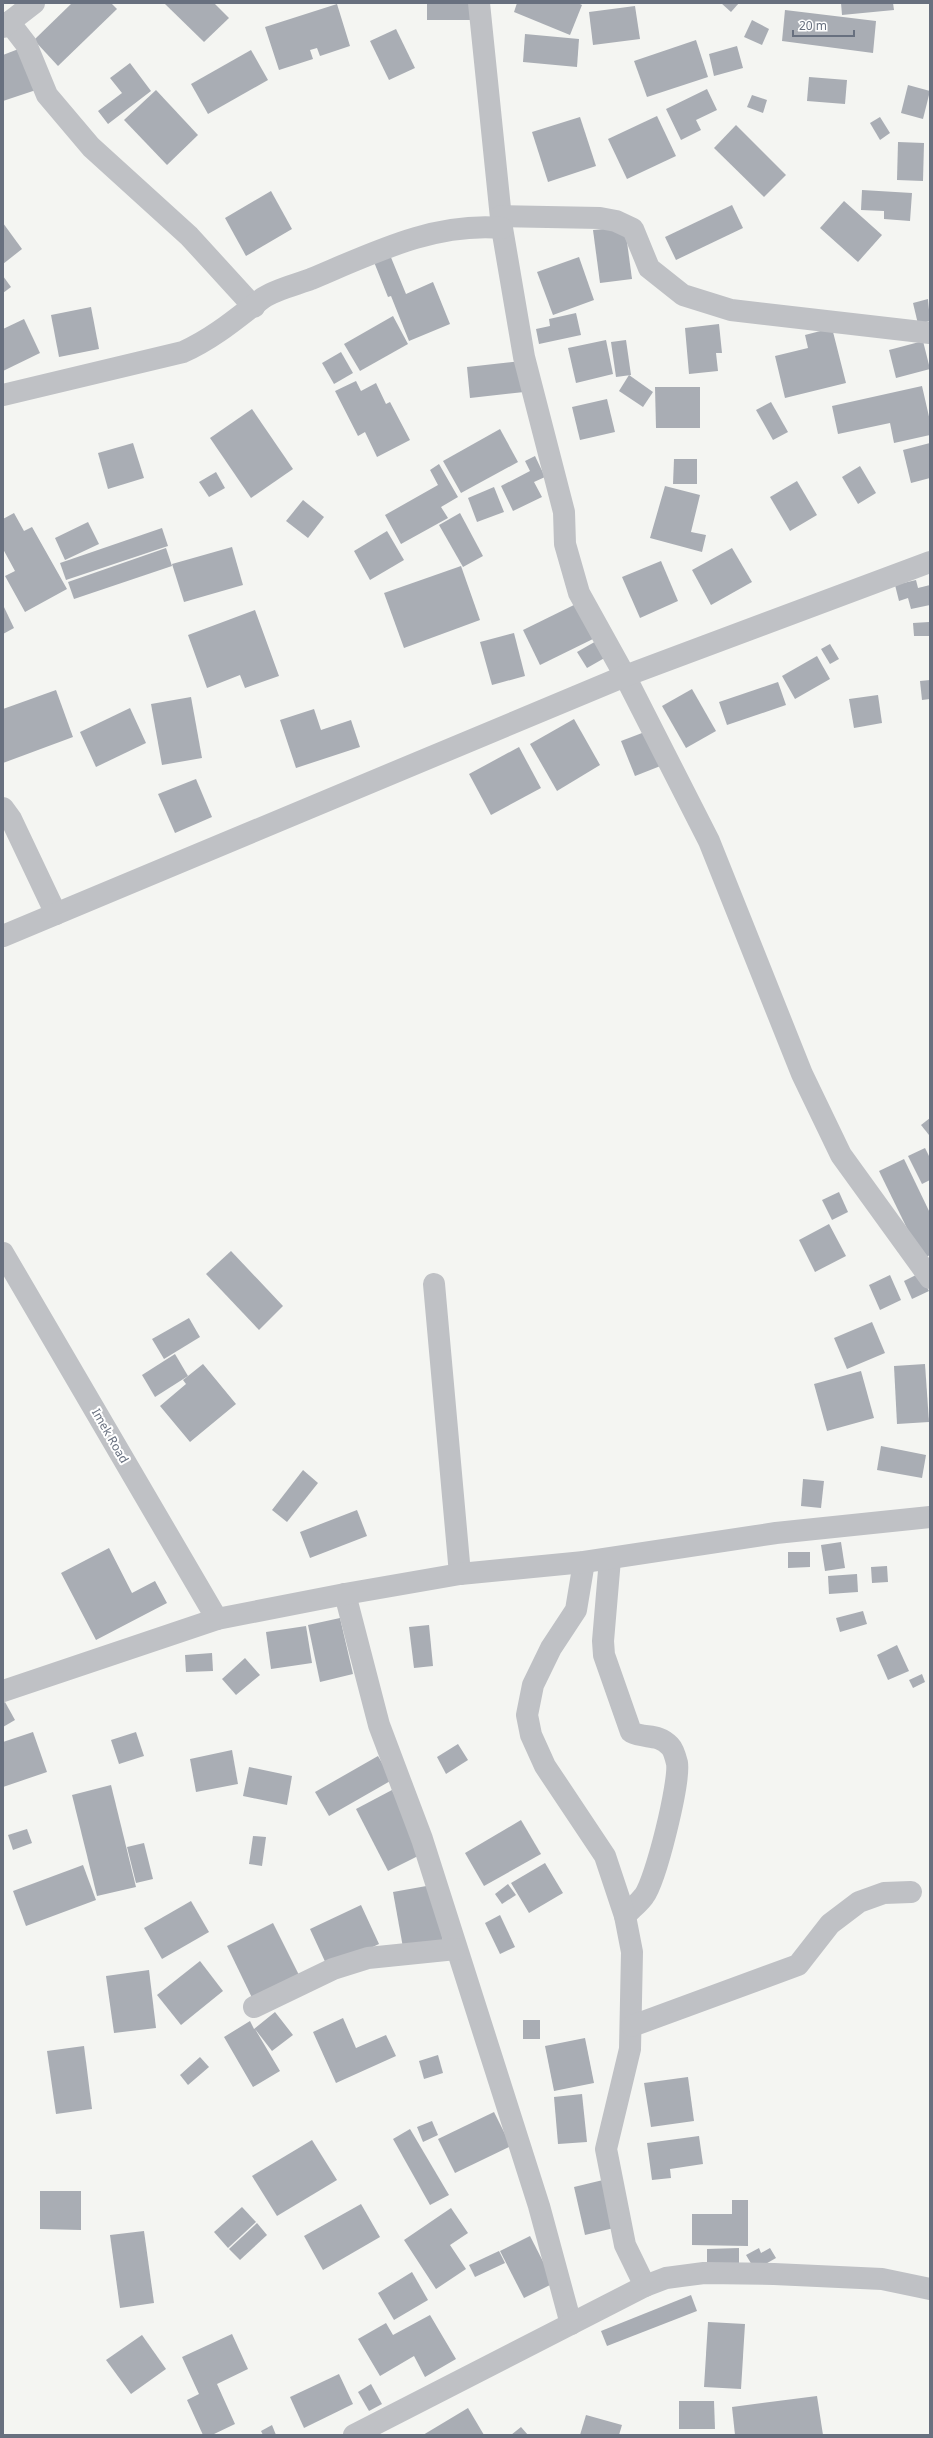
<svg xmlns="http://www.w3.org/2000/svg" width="933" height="2438" font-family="'Noto Sans',sans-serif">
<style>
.building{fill:#a9adb4}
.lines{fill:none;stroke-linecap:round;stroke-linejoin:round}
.minor{stroke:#bfc1c5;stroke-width:22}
.labels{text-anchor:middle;stroke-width:4;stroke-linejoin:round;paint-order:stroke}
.street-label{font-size:12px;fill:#68707f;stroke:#fff}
</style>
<rect width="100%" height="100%" fill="#f4f5f2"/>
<g class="building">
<polygon points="72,3 111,3 117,9 58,66 34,40"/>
<polygon points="164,3 214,3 229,18 204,42"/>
<rect x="427" y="3" width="44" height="17"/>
<polygon points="517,3 578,3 582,5 570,35 514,12"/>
<polygon points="721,3 739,3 731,12"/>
<polygon points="841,3 893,3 894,10 842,15"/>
<polygon points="337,4 350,46 320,56 317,48 310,50 313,59 279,70 265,27"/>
<polygon points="635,6 640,39 593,45 589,12"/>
<polygon points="785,10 876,21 873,53 782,41"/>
<polygon points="752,20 769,29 762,45 744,37"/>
<polygon points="396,29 415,68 389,80 370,41"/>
<polygon points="525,34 579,39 577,67 523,62"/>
<polygon points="696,40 708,77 647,97 634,61"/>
<polygon points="737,46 743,68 714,76 709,54"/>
<polygon points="21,48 36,90 3,101 3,55"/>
<polygon points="251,50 268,80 208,114 191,84"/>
<polygon points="130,63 151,91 108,124 98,111 122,93 110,78"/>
<polygon points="809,77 847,80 845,104 807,101"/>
<polygon points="908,85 930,91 923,119 901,113"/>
<polygon points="707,89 717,110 696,120 701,130 681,140 666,109"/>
<polygon points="156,90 198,135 167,165 124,120"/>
<polygon points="752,95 767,100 763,113 747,107"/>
<polygon points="657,116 676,156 627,179 608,139"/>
<polygon points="580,117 596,166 548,182 532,132"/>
<polygon points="880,117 890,133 880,140 870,123"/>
<polygon points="736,125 786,175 764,197 714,148"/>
<polygon points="898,142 924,143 923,181 897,180"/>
<polygon points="862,190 912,193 910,221 884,219 884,211 861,210"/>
<polygon points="271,191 292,229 246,256 225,218"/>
<polygon points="844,201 882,235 858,262 820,228"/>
<polygon points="732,205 743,228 676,260 665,237"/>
<polygon points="3,223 22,249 3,264"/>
<polygon points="625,227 632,279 600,283 593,230"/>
<polygon points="390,255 406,294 433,282 450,324 409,341 391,296 388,297 374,262"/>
<polygon points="579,257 594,300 553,315 537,272"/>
<polygon points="3,276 11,287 3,293"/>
<polygon points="928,299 930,321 918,324 913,303"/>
<polygon points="91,307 99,349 59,357 51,315"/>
<polygon points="576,313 581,335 539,344 536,329 550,326 549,319"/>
<polygon points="393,316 408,344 360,371 344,344"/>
<polygon points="24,319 40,353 3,371 3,329"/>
<polygon points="719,324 722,353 716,353 718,371 689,374 685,328"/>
<polygon points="832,328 846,383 785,398 775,356 808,348 805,335"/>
<polygon points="606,340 613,374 576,383 568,348"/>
<polygon points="626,340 631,375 616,377 611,342"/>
<polygon points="923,341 930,369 896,378 889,350"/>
<polygon points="341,352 353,373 334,384 322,363"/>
<polygon points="521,361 524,392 470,398 467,367"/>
<polygon points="629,375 653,392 643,407 619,391"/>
<polygon points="356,381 361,391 376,383 386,404 390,402 410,440 377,457 365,432 358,436 335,391"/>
<polygon points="922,386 930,421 930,435 894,443 890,423 838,434 832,406"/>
<polygon points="655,387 700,387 700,428 656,428"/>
<polygon points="607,399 615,432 580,440 572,407"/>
<polygon points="771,402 788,432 773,440 756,410"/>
<polygon points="252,409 293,469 251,498 210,438"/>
<polygon points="500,429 518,462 461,493 443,461"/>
<polygon points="133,443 144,478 108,489 98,453"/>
<polygon points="930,443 930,478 911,483 903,450"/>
<polygon points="535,456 545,477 534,482 542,497 513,511 501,486 530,471 525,461"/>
<polygon points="674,459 697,459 697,484 673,484"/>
<polygon points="439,464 458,497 441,507 448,518 401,544 385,515 438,485 430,470"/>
<polygon points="860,466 876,493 858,504 842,477"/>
<polygon points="216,472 225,488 209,497 199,482"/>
<polygon points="797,481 817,515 790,531 770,497"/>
<polygon points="665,486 700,495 691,532 706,535 702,552 650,538"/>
<polygon points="494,487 504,512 477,522 468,498"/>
<polygon points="303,500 324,517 308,538 286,521"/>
<polygon points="14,513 24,531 32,527 67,589 25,612 5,576 15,571 3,549 3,519"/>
<polygon points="460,513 483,556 463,567 439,525"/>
<polygon points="88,522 99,544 65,560 55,538"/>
<polygon points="162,528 168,546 66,580 60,563"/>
<polygon points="387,531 404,560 370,580 354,551"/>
<polygon points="232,547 243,585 184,602 172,564"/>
<polygon points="166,548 172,566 74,599 68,582"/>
<polygon points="732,548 752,582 711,605 692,570"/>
<polygon points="661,561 678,601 640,618 622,577"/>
<polygon points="461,566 480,620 404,648 384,593"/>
<polygon points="916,580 918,588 930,585 930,605 911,609 908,598 899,601 895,585"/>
<polygon points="580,602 597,637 540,665 523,630"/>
<polygon points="3,605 14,628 3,634"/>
<polygon points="255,610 279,676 245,688 240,675 207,688 188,635"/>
<polygon points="929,622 930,636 914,636 913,623"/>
<polygon points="514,633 525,676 492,685 480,642"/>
<polygon points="598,640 608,656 587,668 577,652"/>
<polygon points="830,644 839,659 830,664 821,649"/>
<polygon points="817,656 830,679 795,699 782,676"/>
<polygon points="930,680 930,699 922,700 920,681"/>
<polygon points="778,682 786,705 727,725 719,702"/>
<polygon points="692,689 716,731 686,748 662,706"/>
<polygon points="56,690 73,737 3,763 3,709"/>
<polygon points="878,695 882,723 854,728 849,699"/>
<polygon points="191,697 202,758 162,765 151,704"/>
<polygon points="130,708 146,743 96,767 80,732"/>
<polygon points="314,709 321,730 351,720 360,747 296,768 280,720"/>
<polygon points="574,719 600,765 557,791 530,744"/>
<polygon points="650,730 663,765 635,776 621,741"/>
<polygon points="519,747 541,788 491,815 469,774"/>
<polygon points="196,779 212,817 175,833 158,794"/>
<polygon points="930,1118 930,1134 929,1135 921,1125"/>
<polygon points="925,1148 930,1158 930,1180 922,1184 908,1156"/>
<polygon points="904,1159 930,1213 930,1255 922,1259 879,1171"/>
<polygon points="839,1192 848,1212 832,1220 822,1200"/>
<polygon points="829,1224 846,1256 815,1272 799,1240"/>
<polygon points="231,1251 283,1306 259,1330 206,1274"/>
<polygon points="920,1273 929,1291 912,1299 904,1281"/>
<polygon points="890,1275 901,1300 880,1310 869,1285"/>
<polygon points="189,1318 200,1337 164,1359 152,1339"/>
<polygon points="872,1322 885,1353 847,1369 834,1338"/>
<polygon points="175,1354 188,1376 155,1397 142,1375"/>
<polygon points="203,1364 236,1404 190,1442 160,1406 186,1384 183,1380"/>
<polygon points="925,1364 929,1422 897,1424 894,1366"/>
<polygon points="861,1371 874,1418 827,1431 814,1384"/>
<polygon points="881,1446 926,1455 922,1478 877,1470"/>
<polygon points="303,1470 318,1483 287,1522 272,1510"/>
<polygon points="803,1479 824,1481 821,1508 801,1506"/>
<polygon points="357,1510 367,1536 310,1558 300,1532"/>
<polygon points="841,1542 845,1568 825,1571 821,1545"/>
<polygon points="109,1548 132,1593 155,1581 167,1603 96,1640 61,1573"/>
<polygon points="788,1552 810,1552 810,1567 788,1568"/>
<polygon points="887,1566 888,1582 872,1583 871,1567"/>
<polygon points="857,1574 858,1592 829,1594 828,1576"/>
<polygon points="863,1611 867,1624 840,1632 836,1618"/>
<polygon points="340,1618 353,1674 320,1682 308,1625"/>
<polygon points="429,1625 433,1666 414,1668 409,1627"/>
<polygon points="306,1626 312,1663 271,1669 266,1632"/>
<polygon points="897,1645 909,1671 888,1680 877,1655"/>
<polygon points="212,1653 213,1671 186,1672 185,1655"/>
<polygon points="245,1658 260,1675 236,1695 222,1679"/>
<polygon points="922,1674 925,1682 913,1688 909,1680"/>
<polygon points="5,1702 15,1720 3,1727 3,1703"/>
<polygon points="33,1732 47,1772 3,1787 3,1742"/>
<polygon points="136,1732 144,1756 119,1764 111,1740"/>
<polygon points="458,1744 468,1760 446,1774 437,1757"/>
<polygon points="232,1750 238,1784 196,1792 190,1759"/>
<polygon points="378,1756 392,1780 329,1816 315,1792"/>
<polygon points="249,1767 292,1776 287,1805 243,1796"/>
<polygon points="111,1785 136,1887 97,1896 72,1795"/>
<polygon points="392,1790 424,1853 388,1871 356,1809"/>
<polygon points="521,1820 541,1854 484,1886 465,1853"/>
<polygon points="27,1829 32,1843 13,1850 8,1835"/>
<polygon points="253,1836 266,1837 262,1866 249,1864"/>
<polygon points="144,1843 153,1879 136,1883 127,1847"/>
<polygon points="545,1863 563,1893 529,1913 511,1883"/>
<polygon points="83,1865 96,1900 26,1926 13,1891"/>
<polygon points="508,1884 516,1895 502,1904 495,1894"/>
<polygon points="432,1885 444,1946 404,1953 393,1892"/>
<polygon points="191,1901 209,1932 162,1959 144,1928"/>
<polygon points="361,1905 379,1944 328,1968 310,1929"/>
<polygon points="500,1915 515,1947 500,1954 485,1923"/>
<polygon points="273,1923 303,1983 256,2006 227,1946"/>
<polygon points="200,1961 223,1991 181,2025 157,1995"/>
<polygon points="149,1970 156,2028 114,2033 106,1976"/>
<polygon points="275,2012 293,2035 272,2051 255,2029 280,2071 253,2087 224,2037 250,2021 254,2029"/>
<polygon points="343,2018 356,2048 386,2035 396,2056 336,2083 313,2032"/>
<rect x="523" y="2020" width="17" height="19"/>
<polygon points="585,2038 594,2083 554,2091 545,2046"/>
<polygon points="84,2046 92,2109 56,2114 47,2051"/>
<polygon points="438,2055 443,2073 424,2079 419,2061"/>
<polygon points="200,2057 209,2067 188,2085 180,2075"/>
<polygon points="688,2077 694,2121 651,2127 644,2083"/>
<polygon points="582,2094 587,2142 558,2144 554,2097"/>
<polygon points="494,2112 511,2146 455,2173 438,2139"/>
<polygon points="432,2121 438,2135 423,2142 417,2127"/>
<polygon points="410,2129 449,2195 430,2205 393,2139"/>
<polygon points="699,2136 703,2164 670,2169 671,2178 652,2180 647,2143"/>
<polygon points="312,2140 337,2180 277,2216 252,2176"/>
<polygon points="603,2180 614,2228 585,2235 574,2187"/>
<polygon points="40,2191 81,2191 81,2230 40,2229"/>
<polygon points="732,2200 748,2200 748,2246 692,2245 692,2214 732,2214"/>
<polygon points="361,2204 380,2237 323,2270 304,2236"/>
<polygon points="242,2207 256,2222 228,2248 214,2232"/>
<polygon points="451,2208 468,2233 450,2245 466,2269 436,2289 404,2240"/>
<polygon points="257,2223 267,2235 240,2260 229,2249"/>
<polygon points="144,2231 154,2303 120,2308 110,2235"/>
<polygon points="530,2236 554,2283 524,2298 500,2251"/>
<polygon points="739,2248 739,2264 707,2264 707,2249"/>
<polygon points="759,2248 761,2253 770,2248 776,2258 755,2270 746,2255"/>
<polygon points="499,2251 505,2263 475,2277 469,2265"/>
<polygon points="412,2272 428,2300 394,2320 378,2293"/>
<polygon points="691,2295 697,2311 607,2346 601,2331"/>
<polygon points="430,2315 456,2359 425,2377 414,2356 380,2376 358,2339 386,2323 393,2335"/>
<polygon points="708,2322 745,2324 741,2389 704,2387"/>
<polygon points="232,2334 248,2369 217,2384 235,2424 212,2435 203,2435 187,2400 199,2394 182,2357"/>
<polygon points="142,2335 166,2369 131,2394 106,2360"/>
<polygon points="339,2374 353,2404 304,2428 290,2397"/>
<polygon points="371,2384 382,2404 369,2411 358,2392"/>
<polygon points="817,2396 823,2435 735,2435 732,2407"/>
<polygon points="679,2401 714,2401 715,2429 679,2429"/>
<polygon points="468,2408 484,2435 423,2435"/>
<polygon points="586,2415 622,2425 619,2435 580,2435"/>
<polygon points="272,2425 276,2435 263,2435 261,2431"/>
<polygon points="521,2427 528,2435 511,2435"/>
</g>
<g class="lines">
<g class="minor">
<polyline points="479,3 502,228 524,357 564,512 565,544 579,593 625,676 709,841 802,1074 841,1155 930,1278"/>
<polyline points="9,22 26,44 47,95 91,147 189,236 254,307"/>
<polyline points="3,27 34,3"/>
<polyline points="501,216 600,218 616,221 633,229 649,268 683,295 731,310 930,333"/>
<path d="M3,395L183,352C214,338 237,318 263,298C274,290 298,284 311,279C373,253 434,222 502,228"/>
<polyline points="3,808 11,819 56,914"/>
<polyline points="3,936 625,676 930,562"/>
<polyline points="3,1253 217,1619"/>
<polyline points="434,1284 460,1574"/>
<path d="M610,1559L603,1641L604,1655L631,1732C645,1739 658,1733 670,1746C673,1749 676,1759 677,1763C680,1782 656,1880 644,1896C639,1903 631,1909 625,1916"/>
<polyline points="584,1562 576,1610 551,1648 533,1685 527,1715 531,1735 545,1766 605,1856 625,1916 632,1952 630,2049 606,2149 625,2245 645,2286"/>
<polyline points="345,1594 379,1725 422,1839 539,2206 571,2324"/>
<polyline points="3,1691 217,1619 345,1594 460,1574 584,1562 776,1533 930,1517"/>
<polyline points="254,2007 333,1969 368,1958 456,1949"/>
<polyline points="632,2026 798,1965 830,1924 859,1902 884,1893 911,1892"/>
<polyline points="354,2435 645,2286 666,2278 704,2273 774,2274 882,2279 930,2289"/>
</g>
</g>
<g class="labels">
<g class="street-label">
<text transform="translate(110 1436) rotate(60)" y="4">Imek Road</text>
</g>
</g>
<rect width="933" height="2438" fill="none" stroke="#68707f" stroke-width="8"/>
<path d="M793 30v6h61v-6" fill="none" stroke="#68707f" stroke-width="2"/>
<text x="799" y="30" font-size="12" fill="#68707f" stroke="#ffffff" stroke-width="3" paint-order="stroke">20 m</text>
</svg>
